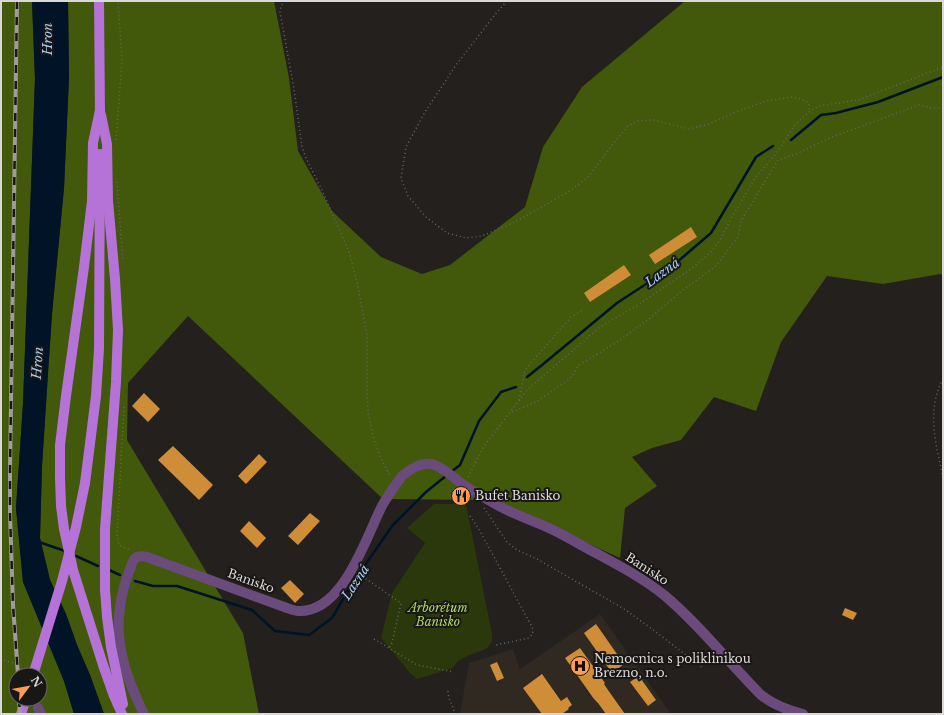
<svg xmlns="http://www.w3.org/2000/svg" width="944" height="715" font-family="'Libre Baskerville',serif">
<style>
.built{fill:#2f2921}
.green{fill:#2a380b}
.forest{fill:#42580b;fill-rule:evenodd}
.water{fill:#001327}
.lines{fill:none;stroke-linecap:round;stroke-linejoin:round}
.stream{stroke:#001327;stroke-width:2.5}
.building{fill:#cf8d38}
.path{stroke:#696664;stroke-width:1.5;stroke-dasharray:1 3;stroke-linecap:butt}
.minor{stroke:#6b4b7b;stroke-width:10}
.major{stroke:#b572d7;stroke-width:10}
.rail-casing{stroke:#9f9d9b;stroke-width:4}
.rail{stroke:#191715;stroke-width:2.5;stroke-dasharray:8;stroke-linecap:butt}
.major-bridge{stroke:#b572d7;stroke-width:10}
.labels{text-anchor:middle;stroke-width:4;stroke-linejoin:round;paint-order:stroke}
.poi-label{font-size:12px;fill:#dbd9d7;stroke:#191715;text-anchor:start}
.street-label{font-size:12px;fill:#dbd9d7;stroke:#191715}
.park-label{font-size:12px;font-style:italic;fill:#add65c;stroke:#191715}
.water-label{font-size:13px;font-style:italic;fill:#a6cbee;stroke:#191715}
</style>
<rect width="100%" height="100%" fill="#23201e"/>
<polygon class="built" points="600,614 671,714 460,714 469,663 513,649 520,669"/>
<polygon class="green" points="434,504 466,504 492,634 492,641 489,646 486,649 467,656 458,661 453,668 417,679 411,674 381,638 392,593 425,543 407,528"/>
<g class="forest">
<path d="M1,1H32L35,79L23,404L16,508L23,582L64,681L74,714H1ZM16,675H40V699H16Z"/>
<polygon points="68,1 274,1 289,78 298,151 332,211 381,257 422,274 450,265 525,207 543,147 582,87 685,1 943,1 943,275 940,274 883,284 827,276 781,342 756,411 714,397 681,440 652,448 632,457 657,486 625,508 620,558 486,497 481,497 476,500 383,499 188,316 128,383 127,440 243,633 259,714 104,714 90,675 77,645 66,614 50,580 40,538 42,466 48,373 52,314 64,188 69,77"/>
</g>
<polygon class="water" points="32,1 68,1 69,77 64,188 52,314 48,373 42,466 40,538 50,580 66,614 77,645 90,675 104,714 74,714 64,681 23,582 16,508 23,404 35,79"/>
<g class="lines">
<g class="stream">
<polyline points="791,140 821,115 836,113 878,102 943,77"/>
<polyline points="527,377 542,365 617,303 669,269 711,233 756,157 773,146"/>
<polyline points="451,472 460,465 479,421 501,392 516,387"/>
<polyline points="39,542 65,551"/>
<polyline points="76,556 98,566"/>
<polyline points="109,570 120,575"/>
<polyline points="135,581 153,586 177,586 252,610 275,631 309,635 332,618 350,587 392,526 426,492 447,475"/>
</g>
</g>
<g class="building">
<polygon points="691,227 697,237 655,264 649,255"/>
<polygon points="624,265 631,275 590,302 584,293"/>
<polygon points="144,393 160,409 148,422 132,406"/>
<polygon points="173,446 213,485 199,500 158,460"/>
<polygon points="259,454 267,462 246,484 238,476"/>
<polygon points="310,513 320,521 298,545 288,536"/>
<polygon points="249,521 266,538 257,548 240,531"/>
<polygon points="290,580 304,594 295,603 281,588"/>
<polygon points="845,608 857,613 853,620 842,615"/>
<polygon points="596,624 624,664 612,673 584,633"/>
<polygon points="580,648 605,683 604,684 608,690 625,714 606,714 598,703 594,699 565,658"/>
<polygon points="497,662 504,678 497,681 490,665"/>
<polygon points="542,674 561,701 567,697 572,705 568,708 569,709 562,714 542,714 523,688"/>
<polygon points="639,676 656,700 648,706 630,682"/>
</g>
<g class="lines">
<g class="path">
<polyline points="285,1 281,6 280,12 294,89 302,147 306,158 322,190 349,252 357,282 367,335 367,389 368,412 374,440 382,461 391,477"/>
<polyline points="507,1 497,12 456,65 425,112 406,147 401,178 408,196 426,217 447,233 466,238 482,236 515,222 570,191 588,177 616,140 628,126 638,121 654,120 689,129 709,124 738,111 766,101 793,97 806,101 809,105 809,112"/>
<polyline points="116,140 122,60 118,1"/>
<polyline points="117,182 123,262"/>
<path d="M943,379C926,410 936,445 943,477"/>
<polyline points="519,400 525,370 571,317 584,309"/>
<polyline points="124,407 117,534 119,545 130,550"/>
<polyline points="512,412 536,402 570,379 579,365 617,342 648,320 683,290 716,266 738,237 741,221 778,160 796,154 832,137 919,105 932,108 943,108"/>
<polyline points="468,477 484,446 528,389 600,327 638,305 691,269 710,253 720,240 731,219 755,178 776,154 795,125 809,112 819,106 858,100 943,67"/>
<polyline points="484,508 507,542 517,550 537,559 624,609 648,626 703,668"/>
<path d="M470,516L480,531L533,629C533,633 532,635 529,638L496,645"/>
<polyline points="359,574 401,603 392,643 389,648"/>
<polyline points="374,639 417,665 454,672"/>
<polyline points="1,658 3,660 17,664 22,675"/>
<path d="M448,691C448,701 454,705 454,713L452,714"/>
</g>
<g class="minor">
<polyline points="38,708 41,714"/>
<path d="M144,714C120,666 109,624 129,572C133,561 133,554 147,557L287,608C290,609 295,611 298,611C344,613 366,536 383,504C389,494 395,485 402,476C410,469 421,462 432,464C443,467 453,477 462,484C474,492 487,499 499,506C515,515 532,520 549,528C564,535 579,544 594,552C618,565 643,578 664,595C700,625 728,662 761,695C774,705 787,710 803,714"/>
</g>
<g class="major">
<polyline points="99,1 100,116"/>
<polyline points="100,110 93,143 92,201 84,267 66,396 60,445 60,478 61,506 64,529 73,570 103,665 114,696 122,714"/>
<polyline points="101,115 107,144 108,201 115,279 118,330 116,382 105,529 105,590 107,617 111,647 123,704"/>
<polyline points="85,483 96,396 99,349 100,154"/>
<polyline points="21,714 26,699"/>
</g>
<g class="rail-casing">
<g id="rail">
<polyline points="17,1 10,470 10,514 13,605 18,675"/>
<polyline points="19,699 20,714"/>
</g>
</g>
<use href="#rail" class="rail"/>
<polyline class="major-bridge" points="33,675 62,581 76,527 85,483"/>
</g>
<defs>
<g id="restaurant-disc" transform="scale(1)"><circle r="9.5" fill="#fc9d54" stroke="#191715"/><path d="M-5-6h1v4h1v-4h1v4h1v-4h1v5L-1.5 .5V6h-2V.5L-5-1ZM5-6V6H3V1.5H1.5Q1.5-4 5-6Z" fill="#111"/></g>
<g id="hospital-disc" transform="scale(1)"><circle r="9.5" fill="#fc9d54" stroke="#191715"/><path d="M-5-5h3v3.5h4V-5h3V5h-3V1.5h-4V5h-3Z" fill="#111"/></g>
</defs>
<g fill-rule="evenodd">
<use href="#restaurant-disc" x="461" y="496"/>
<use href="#hospital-disc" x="580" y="666"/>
</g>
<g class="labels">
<g class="poi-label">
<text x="475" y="500">Bufet Banisko</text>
<text x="594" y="663">Nemocnica s poliklinikou<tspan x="594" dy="14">Brezno, n.o.</tspan></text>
</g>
<g class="street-label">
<text transform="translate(647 569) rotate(33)" y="4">Banisko</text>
<text transform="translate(251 581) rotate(20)" y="4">Banisko</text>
</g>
<g class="park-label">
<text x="438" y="612">Arborétum<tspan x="438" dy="14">Banisko</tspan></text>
</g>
<g class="water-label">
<text transform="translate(47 39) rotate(-90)" y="5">Hron</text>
<text transform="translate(662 272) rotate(-36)" y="5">Lazná</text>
<text transform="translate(37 363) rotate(-86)" y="5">Hron</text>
<text transform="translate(355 582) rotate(-57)" y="5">Lazná</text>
</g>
</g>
<rect width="944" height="715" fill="none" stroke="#dbd9d7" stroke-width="4"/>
<g transform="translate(28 687) rotate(58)"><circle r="19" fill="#191715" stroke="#676563"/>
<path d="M0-3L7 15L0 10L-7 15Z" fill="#fc9d54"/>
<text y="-6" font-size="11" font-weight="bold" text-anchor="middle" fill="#dbd9d7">N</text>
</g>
</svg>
